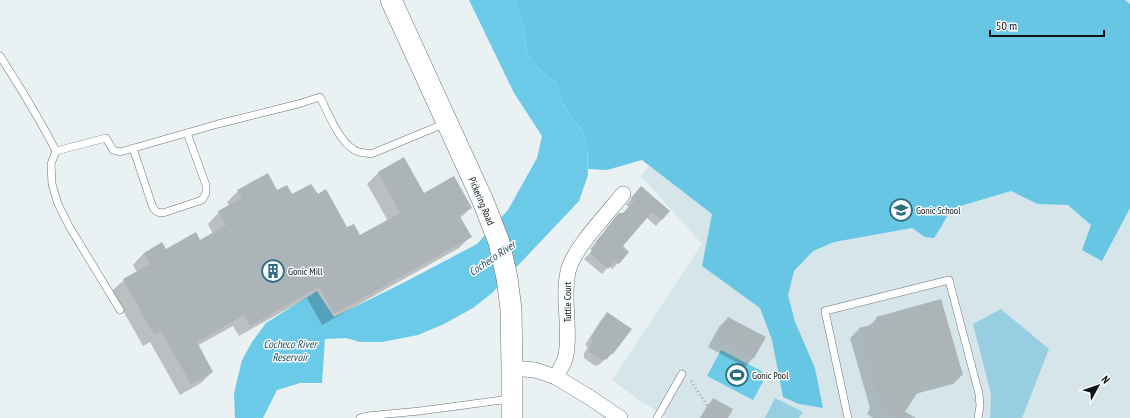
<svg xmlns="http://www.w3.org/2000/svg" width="1130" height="418" font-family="'PT Sans Narrow',sans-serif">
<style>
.built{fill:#d5e5ea}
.green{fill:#98cee1}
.forest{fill:#67c6e4}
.water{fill:#6acae8}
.shadow{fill:#0003}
.building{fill:#adb4b7}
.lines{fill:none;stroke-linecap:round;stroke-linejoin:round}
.service-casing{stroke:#6c7275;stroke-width:8}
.minor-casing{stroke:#6c7275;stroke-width:16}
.secondary-casing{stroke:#6c7275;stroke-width:22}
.path{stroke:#9ea4a6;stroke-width:2.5;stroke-dasharray:1 3;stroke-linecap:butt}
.service{stroke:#fff;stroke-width:7}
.minor{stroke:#fff;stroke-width:15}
.secondary{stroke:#fff;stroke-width:21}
.labels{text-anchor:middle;stroke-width:3;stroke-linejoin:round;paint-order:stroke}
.street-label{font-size:10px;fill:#101213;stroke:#f9fdff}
.poi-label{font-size:10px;fill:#101213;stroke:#f9fdff;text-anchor:start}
.water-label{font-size:11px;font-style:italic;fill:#1f4a57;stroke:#f9fdff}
</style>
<rect width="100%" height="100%" fill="#e9f1f3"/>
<polygon class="built" points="517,0 1129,0 1130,1 1130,418 667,418 639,400 612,380 702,244 641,176 668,143"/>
<g class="green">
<polygon points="1001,309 1049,349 1022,418 990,418 991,394 973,324"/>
<polygon points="775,398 803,412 799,418 765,418"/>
</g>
<polygon class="forest" points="515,0 1125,0 1130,4 1130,208 1102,261 1082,250 1091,225 1068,205 1038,204 1011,191 957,207 949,213 941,227 934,238 925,237 912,228 834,242 813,251 794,271 788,295 795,322 815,368 823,408 799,404 783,397 772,340 760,308 702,266 712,214 642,160 607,170 588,169 587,145 581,128 572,118 564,106 556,83 540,70 527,54 524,26"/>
<g class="water">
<polygon points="469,0 515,0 524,26 527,54 540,70 556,83 564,106 572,118 581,128 587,145 588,175 579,201 492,293 473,308 444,324 418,335 382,342 360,342 346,338 325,339 322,383 300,383 277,390 263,418 235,418 234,393 242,360 252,342 266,323 317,291 334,317 405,282 477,244 508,210 537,158 542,136 514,93"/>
<polygon points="721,350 767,374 753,400 707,376"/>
</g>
<g class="shadow">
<polygon points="404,159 424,194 471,208 460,218 470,237 459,248 322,325 307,298 239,336 233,326 197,346 212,372 201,383 180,395 150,342 143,346 112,291 124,280 137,272 133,265 144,253 165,250 199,241 213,234 208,224 219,212 229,206 227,202 238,191 277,192 292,196 317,195 347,229 360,237 388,221 367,184 378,173"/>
<polygon points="635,194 669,211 656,226 646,217 621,246 618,263 612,269 609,266 602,274 584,259 592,251 590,249 606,230 607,227 613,221 623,214 629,207 626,205"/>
<polygon points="607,314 630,329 612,354 600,364 595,366 584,358 584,353 588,347 585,345 601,320"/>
<polygon points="728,318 764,337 753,358 745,367 708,347 719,327"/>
<polygon points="877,318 962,375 953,384 915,394 904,411 916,418 873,418 867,414 870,408 850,338 859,329 868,327"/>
<polygon points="713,400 727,418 700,418 707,406"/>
</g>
<g class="building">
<polygon points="404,157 424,193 454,176 472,208 459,215 472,237 334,314 319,287 250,326 244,315 197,342 213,372 191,384 161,331 154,335 123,279 150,264 144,253 162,242 166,249 196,232 200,240 226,225 218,211 242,198 237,190 268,173 277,190 287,185 292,194 311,184 318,194 326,189 347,227 354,224 360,235 400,213 378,172"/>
<polygon points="641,186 670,211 662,220 652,212 623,246 629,252 619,264 615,261 608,269 590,253 597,244 595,243 612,222 613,220 619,213 623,213 634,201 631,198"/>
<polygon points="941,299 963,375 921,387 901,418 896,418 875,404 879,398 859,328 878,323 876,317"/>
<polygon points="607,312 632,329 613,354 611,353 607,359 602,360 589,352 589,346 593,340 590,339"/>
<polygon points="728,317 766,337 754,358 716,338"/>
<polygon points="713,398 733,409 728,418 702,418"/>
</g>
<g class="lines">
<g class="service-casing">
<g id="service">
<path d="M0,56C20,87 39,118 56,151L106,138L113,150L120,152L218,124L298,104L320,97C329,114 340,146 359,152C363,153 367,153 371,154L446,123"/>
<polyline points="133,148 153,208 157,212 163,213 202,200 206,193 206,185 187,133"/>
<polyline points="56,151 51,164 52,184 58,204 69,226 120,310"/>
<polyline points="360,418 367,416 420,411 510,399"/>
<polyline points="657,418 682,374"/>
<polyline points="848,418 825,311 949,280 979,394 980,406 978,418"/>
</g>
</g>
<g class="minor-casing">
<g id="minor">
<polyline points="512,368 535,370 556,377 589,397 620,418"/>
<path d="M556,377C559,370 565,363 566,355C571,328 562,299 568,272C572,250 608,213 623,194"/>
</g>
</g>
<g class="secondary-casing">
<polyline id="secondary" points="391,0 483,201 499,242 507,278 511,309 512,368 512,418"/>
</g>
<polyline class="path" points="691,381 708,407"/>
<use href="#service" class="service"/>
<use href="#minor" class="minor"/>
<use href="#secondary" class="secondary"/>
</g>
<defs>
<g id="school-ring" transform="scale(1.15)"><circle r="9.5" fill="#f9fdff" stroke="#2c6d80" stroke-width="1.5"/><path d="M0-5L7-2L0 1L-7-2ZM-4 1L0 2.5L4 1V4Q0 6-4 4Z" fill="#2c6d80"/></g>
<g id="building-ring" transform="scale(1.15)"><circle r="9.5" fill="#f9fdff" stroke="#2c6d80" stroke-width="1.5"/><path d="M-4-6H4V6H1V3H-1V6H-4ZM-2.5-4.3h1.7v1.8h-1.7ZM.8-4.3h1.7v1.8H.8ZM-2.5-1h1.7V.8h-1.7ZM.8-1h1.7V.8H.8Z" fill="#2c6d80"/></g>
<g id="stadium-ring" transform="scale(1.15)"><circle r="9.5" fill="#f9fdff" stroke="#2c6d80" stroke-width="1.5"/><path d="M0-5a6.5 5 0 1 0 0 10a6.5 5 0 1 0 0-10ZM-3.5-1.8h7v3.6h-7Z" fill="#2c6d80"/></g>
</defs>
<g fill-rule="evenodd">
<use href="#school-ring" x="901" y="210"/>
<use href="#building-ring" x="273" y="271"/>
<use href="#stadium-ring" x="737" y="375"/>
</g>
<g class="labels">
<g class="street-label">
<text transform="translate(482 201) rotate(67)" y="4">Pickering Road</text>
<text transform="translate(567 302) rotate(-90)" y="4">Tuttle Court</text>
</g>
<g class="poi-label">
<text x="916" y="214">Gonic School</text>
<text x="288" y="275">Gonic Mill</text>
<text x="752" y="379">Gonic Pool</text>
</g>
<g class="water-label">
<text transform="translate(492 258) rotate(-34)" y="4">Cocheco River</text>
<text x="290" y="348">Cocheco River<tspan x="290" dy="13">Reservoir</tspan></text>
</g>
</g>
<g transform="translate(1098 386) rotate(50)" stroke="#f9fdff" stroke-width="3" paint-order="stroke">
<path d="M0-3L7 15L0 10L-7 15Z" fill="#101213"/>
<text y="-6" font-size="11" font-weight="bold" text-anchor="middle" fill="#101213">N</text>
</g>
<path d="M990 30v6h114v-6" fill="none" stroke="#101213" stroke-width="2"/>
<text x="996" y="30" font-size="12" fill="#101213" stroke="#f9fdff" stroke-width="3" paint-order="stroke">50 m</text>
</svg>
